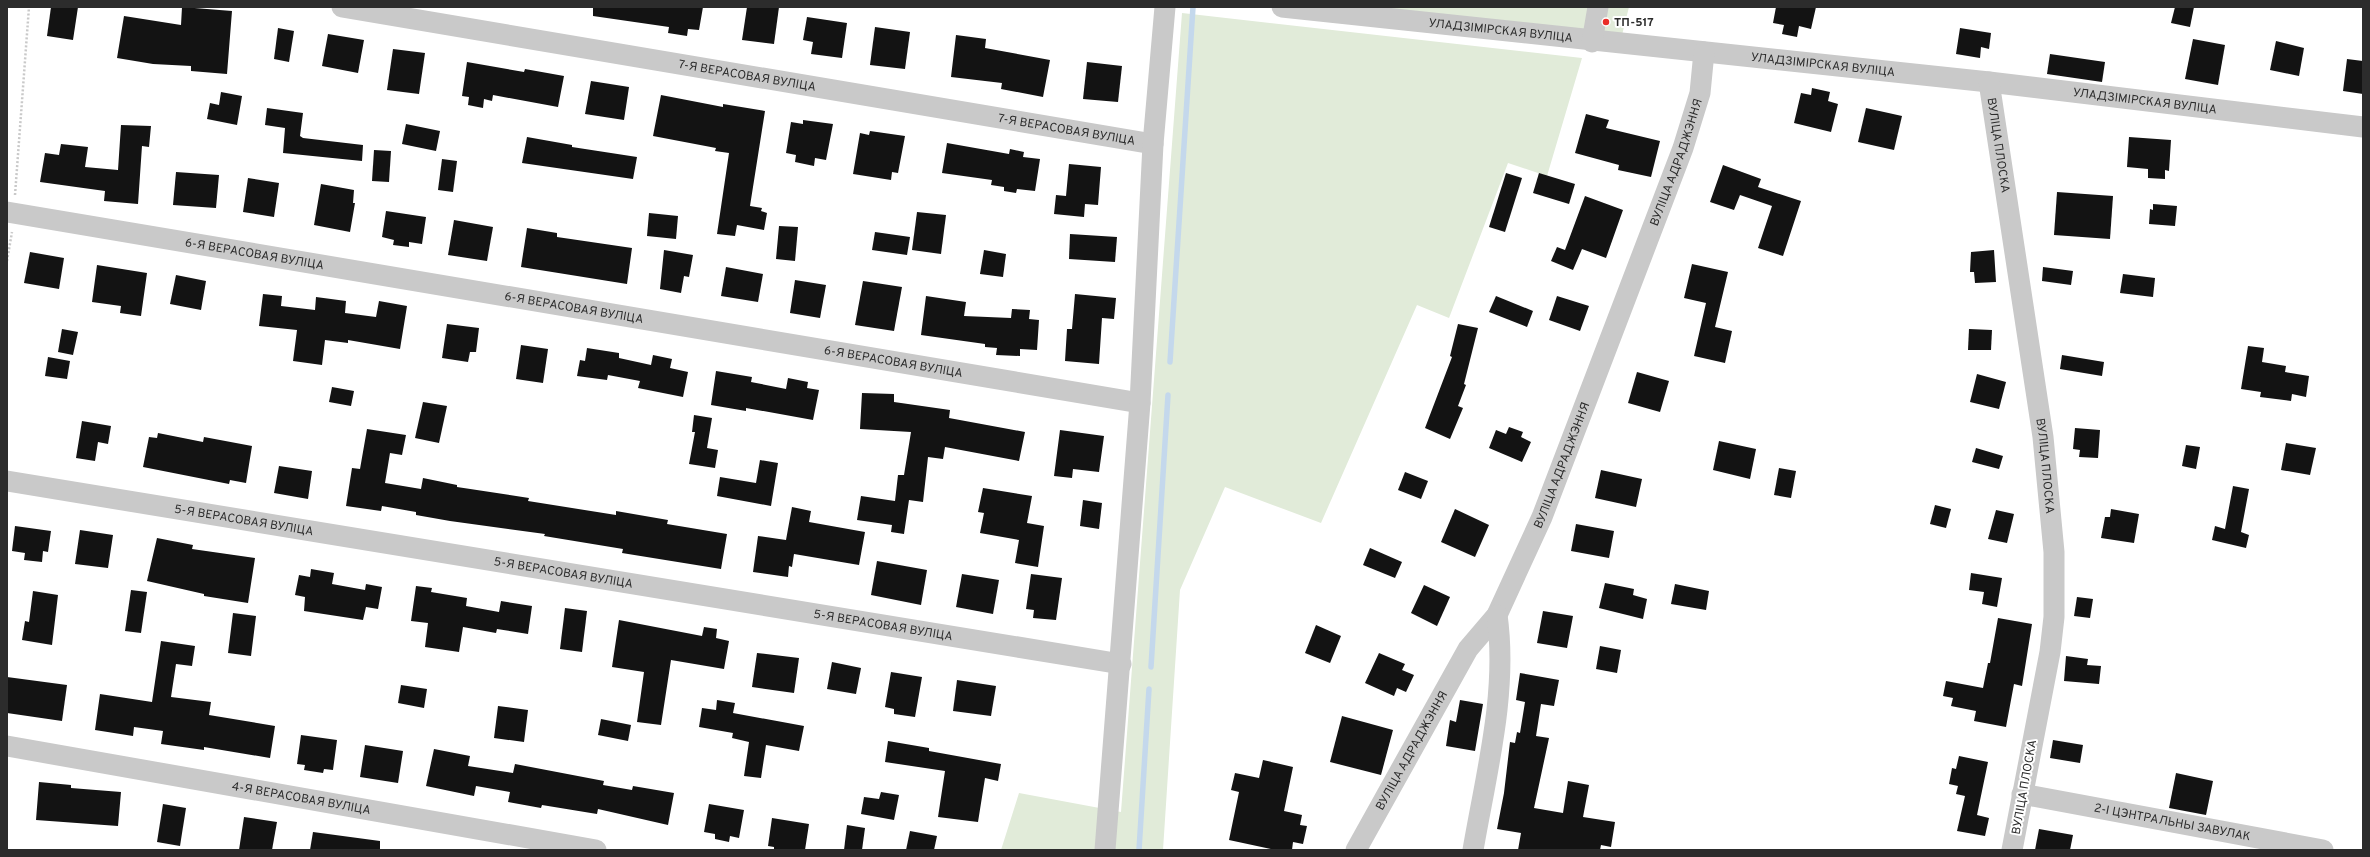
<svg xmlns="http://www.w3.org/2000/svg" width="2370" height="857" font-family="Overpass,sans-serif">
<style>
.green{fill:#e1ebd9}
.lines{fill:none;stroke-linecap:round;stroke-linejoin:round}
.stream{stroke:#c4d8ec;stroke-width:5.5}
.building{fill:#131313}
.path{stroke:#c9c9c9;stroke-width:2.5;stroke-dasharray:2 2;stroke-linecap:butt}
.minor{stroke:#c9c9c9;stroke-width:21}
.poi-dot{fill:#ea2d28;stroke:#fff;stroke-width:1.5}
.labels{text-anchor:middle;stroke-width:4;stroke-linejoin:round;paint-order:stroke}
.poi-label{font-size:12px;font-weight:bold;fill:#2c2c2c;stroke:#fff;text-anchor:start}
.street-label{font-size:12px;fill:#2c2c2c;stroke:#fff}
</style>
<rect width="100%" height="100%" fill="#fff"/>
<g class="green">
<polygon points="1354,7 1629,7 1622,35"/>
<polygon points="1182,13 1582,58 1547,176 1508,163 1449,318 1417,305 1321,523 1225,487 1180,590 1163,850 1001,850 1019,793 1121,812"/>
</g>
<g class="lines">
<g class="stream">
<polyline points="1170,362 1193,7"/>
<polyline points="1151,667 1168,395"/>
<polyline points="1139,850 1149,689"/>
</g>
</g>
<g class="building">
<polygon points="51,7 78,7 73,40 47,36"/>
<polygon points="182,7 232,11 227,74 191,71 191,66 153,64 117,58 124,16 181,25"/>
<polygon points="593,7 703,7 699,30 688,29 687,36 668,33 669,27 593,16"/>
<polygon points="747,7 779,7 774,44 742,40"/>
<polygon points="1776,7 1816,7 1811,29 1799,26 1797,37 1782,34 1784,25 1773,23"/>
<polygon points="2175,7 2194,7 2190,27 2171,23"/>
<polygon points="807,17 847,23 842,58 811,54 813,42 803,40"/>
<polygon points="875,27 910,32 905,69 870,65"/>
<polygon points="278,28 294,31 289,62 274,59"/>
<polygon points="1960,28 1991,33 1989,49 1981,47 1980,58 1956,54"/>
<polygon points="328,34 364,40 358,73 322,66"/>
<polygon points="956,35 986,39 985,48 1050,60 1043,97 1001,89 1002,83 951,77"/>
<polygon points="2193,39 2225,45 2218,85 2185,79"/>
<polygon points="2276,41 2304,48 2299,76 2270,70"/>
<polygon points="393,49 425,53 419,94 387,90"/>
<polygon points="2050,54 2105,62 2102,82 2047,74"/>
<polygon points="2347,59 2363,61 2363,94 2343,91"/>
<polygon points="467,62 524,72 525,69 564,76 558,107 493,95 492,101 484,99 483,108 468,105 469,97 462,96"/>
<polygon points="1087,62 1122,66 1118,102 1083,99"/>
<polygon points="591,81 629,87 624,120 585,114"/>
<polygon points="1812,88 1830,92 1828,101 1838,104 1831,132 1794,123 1801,93 1811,95"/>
<polygon points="221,92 242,96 237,125 207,119 210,103 219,105"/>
<polygon points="661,95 723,107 723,104 765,111 750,206 762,208 761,211 767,213 764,230 737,225 735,236 717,234 729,153 715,151 716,148 653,136"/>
<polygon points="267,108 303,113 300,136 303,138 363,145 362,161 283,153 285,128 265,125"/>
<polygon points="1866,108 1902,116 1894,150 1858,142"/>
<polygon points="1586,114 1609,120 1606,128 1660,141 1651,177 1618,170 1619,165 1575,153"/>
<polygon points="803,120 833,124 826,160 815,158 814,166 795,162 796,155 786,153 791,122 803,124"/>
<polygon points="406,124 440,131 436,151 402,144"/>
<polygon points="121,125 151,126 149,147 142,146 138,204 104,201 105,191 40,182 45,153 59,155 61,144 88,147 85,167 118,170"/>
<polygon points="870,131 905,136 898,173 892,172 891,180 853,174 860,133 869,135"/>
<polygon points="527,137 572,145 572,147 637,157 633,179 522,163"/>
<polygon points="2129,137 2171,140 2169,171 2165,170 2165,179 2148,178 2148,169 2127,167"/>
<polygon points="947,143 1009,154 1010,149 1024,152 1023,157 1040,159 1035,191 1017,189 1016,193 1004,191 1004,187 991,185 992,180 942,173"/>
<polygon points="374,150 391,151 389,182 372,181"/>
<polygon points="442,159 457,161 453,192 438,190"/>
<polygon points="1069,164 1101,167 1098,205 1085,204 1084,217 1054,214 1056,195 1066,196"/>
<polygon points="1723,165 1761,179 1758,187 1801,201 1783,256 1758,248 1772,206 1740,195 1734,210 1710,202"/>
<polygon points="176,172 219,175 216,208 173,205"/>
<polygon points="1506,173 1522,178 1505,232 1489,227"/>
<polygon points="1539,173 1575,184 1569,204 1533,193"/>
<polygon points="248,178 279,183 274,217 243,212"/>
<polygon points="321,184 354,190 353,203 355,203 350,232 314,225"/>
<polygon points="2057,192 2113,196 2110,239 2054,235"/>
<polygon points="1585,196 1623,210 1606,258 1582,249 1573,270 1551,261 1557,247 1565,250"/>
<polygon points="2153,204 2177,206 2175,226 2149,224 2150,209 2153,210"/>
<polygon points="386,211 426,217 422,244 409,242 409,247 393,245 394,240 382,237"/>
<polygon points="917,212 946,215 941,254 912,250"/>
<polygon points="649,213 678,216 676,239 647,236"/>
<polygon points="454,220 493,227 487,261 448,255"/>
<polygon points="779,226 798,227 795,261 776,259"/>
<polygon points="527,228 557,233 557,237 632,248 627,284 521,267"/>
<polygon points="875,232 910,237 907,255 872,250"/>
<polygon points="1070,234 1117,237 1115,262 1069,259"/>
<polygon points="664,250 693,255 689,277 684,276 681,293 660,289"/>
<polygon points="984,250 1006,254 1003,277 980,274"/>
<polygon points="1994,250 1996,282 1975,283 1974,272 1970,272 1971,252"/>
<polygon points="30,252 64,258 59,289 24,283"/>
<polygon points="1692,264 1728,272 1715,327 1732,331 1725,363 1694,356 1706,303 1684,298"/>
<polygon points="97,265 147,273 141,316 120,313 121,306 92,302"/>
<polygon points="726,267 763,274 758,302 721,296"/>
<polygon points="2043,267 2073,271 2071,285 2042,281"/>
<polygon points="2123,274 2155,278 2153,297 2120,293"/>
<polygon points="176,275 206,281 201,310 170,304"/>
<polygon points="795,280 826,285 820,318 790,313"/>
<polygon points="863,281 902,287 894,331 855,325"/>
<polygon points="263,294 282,296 281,306 315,310 316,297 346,301 345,313 376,317 379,301 407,306 400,349 348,340 348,343 325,340 322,365 293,361 297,330 259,326"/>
<polygon points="1075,294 1116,298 1114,319 1102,318 1099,364 1065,361 1067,329 1072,329"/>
<polygon points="926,296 966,302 964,316 1011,318 1012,309 1030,310 1029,319 1039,320 1037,350 1020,349 1020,356 996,355 997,348 985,347 985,344 921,335"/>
<polygon points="1496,296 1533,311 1527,327 1489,312"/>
<polygon points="1557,296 1589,306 1580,331 1549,320"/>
<polygon points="447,324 479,328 476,352 470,352 468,362 442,358"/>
<polygon points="1458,324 1478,328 1464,384 1466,385 1458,406 1463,408 1450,439 1425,428 1452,357 1450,356"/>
<polygon points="62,329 78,332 73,355 58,352"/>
<polygon points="1969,329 1992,330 1991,350 1968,350"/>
<polygon points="521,345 548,349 543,383 516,379"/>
<polygon points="2248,346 2264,348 2262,362 2286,366 2285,372 2309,376 2306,397 2292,394 2291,401 2260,397 2261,392 2241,389"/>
<polygon points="587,348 619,353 619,358 651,365 653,355 672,359 670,368 688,372 683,397 638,388 640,381 608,375 607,380 577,376 580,360 585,361"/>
<polygon points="2062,355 2104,362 2102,376 2060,369"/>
<polygon points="48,357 70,361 67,379 45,376"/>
<polygon points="716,371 752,377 751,382 786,389 788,378 808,382 807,388 819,390 813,420 746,408 746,411 711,405"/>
<polygon points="1637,372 1669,381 1660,412 1628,403"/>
<polygon points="1977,374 2006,382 1999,409 1970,402"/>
<polygon points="332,387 354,391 351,406 329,402"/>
<polygon points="862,393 894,394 894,402 950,410 949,418 1025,432 1019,461 945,447 943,459 928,457 923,502 909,500 904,534 891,532 892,525 857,520 861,496 895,501 898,475 904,475 911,432 860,429"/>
<polygon points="423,402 447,406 439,443 415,438"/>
<polygon points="694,415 712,418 707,448 718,450 715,468 689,464 695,432 692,432"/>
<polygon points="82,421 111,426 108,444 98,442 95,461 76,458"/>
<polygon points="1509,427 1523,432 1521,437 1531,442 1522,462 1489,448 1496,430 1506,434"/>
<polygon points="2075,428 2100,430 2098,458 2079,457 2080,450 2073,449"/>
<polygon points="367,429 406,435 402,455 390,453 385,483 421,489 423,478 457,485 457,487 529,498 528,501 616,515 616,511 668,520 667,524 727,534 721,569 622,553 623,549 544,536 545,534 450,521 416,515 416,512 382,506 381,511 346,506 352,468 360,469"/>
<polygon points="1060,430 1104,436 1099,472 1073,469 1072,478 1054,476"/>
<polygon points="158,433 203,442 204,437 252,446 246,483 230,480 229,484 143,467 149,437 157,438"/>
<polygon points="1719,441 1756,449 1750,479 1713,470"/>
<polygon points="2286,443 2316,448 2310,475 2281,470"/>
<polygon points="2186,445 2200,447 2196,469 2182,466"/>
<polygon points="1976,448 2003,456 1999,469 1972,462"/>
<polygon points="760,460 778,463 771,506 717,496 720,477 756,483"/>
<polygon points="279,466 312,471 308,499 274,493"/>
<polygon points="1779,468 1796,471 1791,498 1774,495"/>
<polygon points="1601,470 1642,479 1636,507 1595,498"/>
<polygon points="1405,472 1428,481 1421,499 1398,490"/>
<polygon points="2233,486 2249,489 2241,532 2249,535 2246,548 2212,540 2215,526 2225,529"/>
<polygon points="983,488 1032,496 1027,523 1044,526 1038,567 1015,563 1019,540 980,533 984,513 978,512"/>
<polygon points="1083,500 1102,503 1099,529 1080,526"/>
<polygon points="1935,505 1951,509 1946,528 1930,524"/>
<polygon points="792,507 811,511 809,522 865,532 859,565 794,554 792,567 789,566 788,577 753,572 758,536 786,540"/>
<polygon points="1455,509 1489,525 1475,557 1441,542"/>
<polygon points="2111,509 2139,514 2134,543 2101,538 2105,517 2110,517"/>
<polygon points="1996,510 2014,514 2007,543 1988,539"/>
<polygon points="1576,524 1614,531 1609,558 1571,551"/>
<polygon points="15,526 51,531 48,552 43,551 42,562 24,560 25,553 12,551"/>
<polygon points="80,530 113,535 108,568 75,564"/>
<polygon points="157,538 193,545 192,549 255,558 248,603 204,596 204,594 147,581"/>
<polygon points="1370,548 1402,562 1395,578 1363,565"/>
<polygon points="877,561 927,570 921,605 871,595"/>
<polygon points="311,569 334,573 332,584 365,590 366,584 382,587 378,609 366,607 363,620 304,611 305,597 295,595 299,575 310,577"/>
<polygon points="1971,573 2002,578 1997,607 1982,604 1984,592 1969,590"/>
<polygon points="962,574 999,580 993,614 956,607"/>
<polygon points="1031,574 1062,578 1056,620 1033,618 1034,610 1026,609"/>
<polygon points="1605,583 1634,589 1633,595 1647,599 1643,619 1599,608"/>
<polygon points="1675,584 1709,591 1706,610 1671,604"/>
<polygon points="1424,585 1450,597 1437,626 1411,613"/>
<polygon points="416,586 432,588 431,592 467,598 466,606 499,612 501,601 532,606 528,634 497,629 496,633 463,627 459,652 425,647 428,623 411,621"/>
<polygon points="131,590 147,592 141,633 125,631"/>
<polygon points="33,591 58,595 52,645 22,640 25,621 29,622"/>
<polygon points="2077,597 2093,599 2090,618 2074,616"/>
<polygon points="565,608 587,611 582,652 560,649"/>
<polygon points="1543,611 1573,616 1567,648 1537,643"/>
<polygon points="233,613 256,616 251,656 228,653"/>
<polygon points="1998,618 2032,624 2022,686 2014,684 2006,727 1974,721 1976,711 1951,706 1953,698 1943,696 1946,681 1983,688 1988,663 1990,663"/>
<polygon points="619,620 702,636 704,627 717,629 716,638 729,641 724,669 671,660 661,725 637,722 644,672 612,667"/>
<polygon points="1316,625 1341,636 1330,663 1305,653"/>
<polygon points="161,641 195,646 192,666 176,664 171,697 211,702 209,715 275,726 270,758 204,747 204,750 161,744 163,731 134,727 133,736 95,730 100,694 152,702"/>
<polygon points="1600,646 1621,650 1617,673 1596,669"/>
<polygon points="757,653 799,658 794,693 752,687"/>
<polygon points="1379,653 1405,664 1402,670 1414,675 1406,692 1397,688 1394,696 1365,683"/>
<polygon points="2066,656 2088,659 2087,665 2101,666 2099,684 2064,681"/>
<polygon points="832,662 861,668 856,694 827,689"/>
<polygon points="891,672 922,677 915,717 894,714 894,709 885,707"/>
<polygon points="1520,673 1559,680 1554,706 1541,704 1536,736 1549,738 1534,808 1563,813 1568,781 1589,785 1583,817 1615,822 1611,847 1601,845 1600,850 1518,850 1521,833 1497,829 1504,793 1510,742 1515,743 1517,732 1520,733 1525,702 1516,700"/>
<polygon points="7,677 67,685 62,721 7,713"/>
<polygon points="957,680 996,686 991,716 953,711"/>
<polygon points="401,685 427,689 424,708 398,703"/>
<polygon points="717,700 735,703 733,713 804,726 799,751 766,745 761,778 744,776 749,742 732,738 733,733 699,727 702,708 716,710"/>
<polygon points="1460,700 1483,704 1475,751 1446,746 1450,720 1456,722"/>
<polygon points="498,706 528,710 524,742 494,738"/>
<polygon points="1342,716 1393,730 1381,775 1330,762"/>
<polygon points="601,719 631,725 628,741 598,735"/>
<polygon points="301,735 337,740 333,770 324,769 323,773 304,770 305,765 297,764"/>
<polygon points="2053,740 2083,745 2080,763 2050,758"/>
<polygon points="888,741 929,748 929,751 1001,764 998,781 985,778 978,822 938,817 945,771 885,762"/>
<polygon points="365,745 403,751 398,783 360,777"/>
<polygon points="434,749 470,756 468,766 513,773 515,764 604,781 603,785 632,790 633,786 674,793 668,825 598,809 597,814 542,805 541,808 508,802 510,792 476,786 474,796 426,786"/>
<polygon points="1959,756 1988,762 1977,815 1989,818 1985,836 1957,831 1965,796 1956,794 1958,786 1949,784 1952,768 1956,769"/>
<polygon points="1263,760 1293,767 1284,811 1302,815 1300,825 1307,826 1303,844 1293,842 1292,850 1275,850 1229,840 1239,792 1231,790 1235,773 1259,778"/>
<polygon points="2176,773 2213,781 2206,815 2169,808"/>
<polygon points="39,782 71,785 71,788 121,792 118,826 36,820"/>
<polygon points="881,792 899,795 894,820 861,814 864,797 879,799"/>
<polygon points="163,804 186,808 180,846 157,842"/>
<polygon points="709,804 744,810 739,838 730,836 729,842 715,839 715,834 704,832"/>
<polygon points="244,817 277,822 272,850 239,850"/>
<polygon points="772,818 809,824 805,850 774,850 774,847 768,846"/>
<polygon points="847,825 865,828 862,850 844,850"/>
<polygon points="2039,829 2073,835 2070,850 2035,850"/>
<polygon points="910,831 937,836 934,850 906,850"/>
<polygon points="313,832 380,841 380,850 310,850"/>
</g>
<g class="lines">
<g class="path">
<polyline points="15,195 29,7"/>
<polyline points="7,261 12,232"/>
</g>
<g class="minor">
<path id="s1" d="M342,7L1153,144"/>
<path id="s2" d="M1282,7L1989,82L2363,127"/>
<polyline points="1592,42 1598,7"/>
<path id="s3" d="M1989,82L2043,437L2054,552V617L2050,652L2012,850"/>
<path id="s4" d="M7,212L1140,403"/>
<path id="s5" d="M7,481L1121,664"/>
<path id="s6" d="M7,746L596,850"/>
<path id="s7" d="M2022,794L2323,850"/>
<polyline points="1105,850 1140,403 1153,144 1165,7"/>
<path id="s8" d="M1356,850L1468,649L1497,615L1542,517L1683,148L1700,93L1704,52"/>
<path d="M1473,850C1486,774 1508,692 1497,615"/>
</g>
</g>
<circle class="poi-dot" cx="1606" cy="22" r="4"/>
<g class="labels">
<g class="poi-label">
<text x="1614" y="26">ТП-517</text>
</g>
<g class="street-label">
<text dy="4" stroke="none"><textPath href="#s2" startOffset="220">УЛАДЗІМІРСКАЯ ВУЛІЦА</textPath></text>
<text dy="4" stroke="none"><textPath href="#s2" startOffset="544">УЛАДЗІМІРСКАЯ ВУЛІЦА</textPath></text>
<text dy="4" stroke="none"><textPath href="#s1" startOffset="411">7-Я ВЕРАСОВАЯ ВУЛІЦА</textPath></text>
<text dy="4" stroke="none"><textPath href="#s2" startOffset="868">УЛАДЗІМІРСКАЯ ВУЛІЦА</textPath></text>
<text dy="4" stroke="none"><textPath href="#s1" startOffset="735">7-Я ВЕРАСОВАЯ ВУЛІЦА</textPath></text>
<text dy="4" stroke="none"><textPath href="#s3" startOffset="64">ВУЛІЦА ПЛОСКА</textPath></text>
<text dy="4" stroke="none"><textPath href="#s8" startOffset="762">ВУЛІЦА АДРАДЖЭННЯ</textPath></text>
<text dy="4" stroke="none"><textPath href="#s4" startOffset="251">6-Я ВЕРАСОВАЯ ВУЛІЦА</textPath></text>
<text dy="4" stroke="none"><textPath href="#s4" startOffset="575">6-Я ВЕРАСОВАЯ ВУЛІЦА</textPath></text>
<text dy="4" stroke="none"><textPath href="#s4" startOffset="899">6-Я ВЕРАСОВАЯ ВУЛІЦА</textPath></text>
<text dy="4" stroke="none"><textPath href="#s8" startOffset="438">ВУЛІЦА АДРАДЖЭННЯ</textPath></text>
<text dy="4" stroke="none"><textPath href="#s3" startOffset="388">ВУЛІЦА ПЛОСКА</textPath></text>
<text dy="4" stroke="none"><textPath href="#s5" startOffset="240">5-Я ВЕРАСОВАЯ ВУЛІЦА</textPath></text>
<text dy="4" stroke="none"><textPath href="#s5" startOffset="564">5-Я ВЕРАСОВАЯ ВУЛІЦА</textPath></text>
<text dy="4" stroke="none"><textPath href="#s5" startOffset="888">5-Я ВЕРАСОВАЯ ВУЛІЦА</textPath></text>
<text dy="4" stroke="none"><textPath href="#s8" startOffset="114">ВУЛІЦА АДРАДЖЭННЯ</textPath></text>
<text transform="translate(2024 787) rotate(-80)" y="4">ВУЛІЦА ПЛОСКА</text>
<text dy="4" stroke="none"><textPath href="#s6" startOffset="299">4-Я ВЕРАСОВАЯ ВУЛІЦА</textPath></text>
<text dy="4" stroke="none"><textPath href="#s7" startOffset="153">2-І ЦЭНТРАЛЬНЫ ЗАВУЛАК</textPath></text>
</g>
</g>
<rect width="2370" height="857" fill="none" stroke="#2c2c2c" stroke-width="16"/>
</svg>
